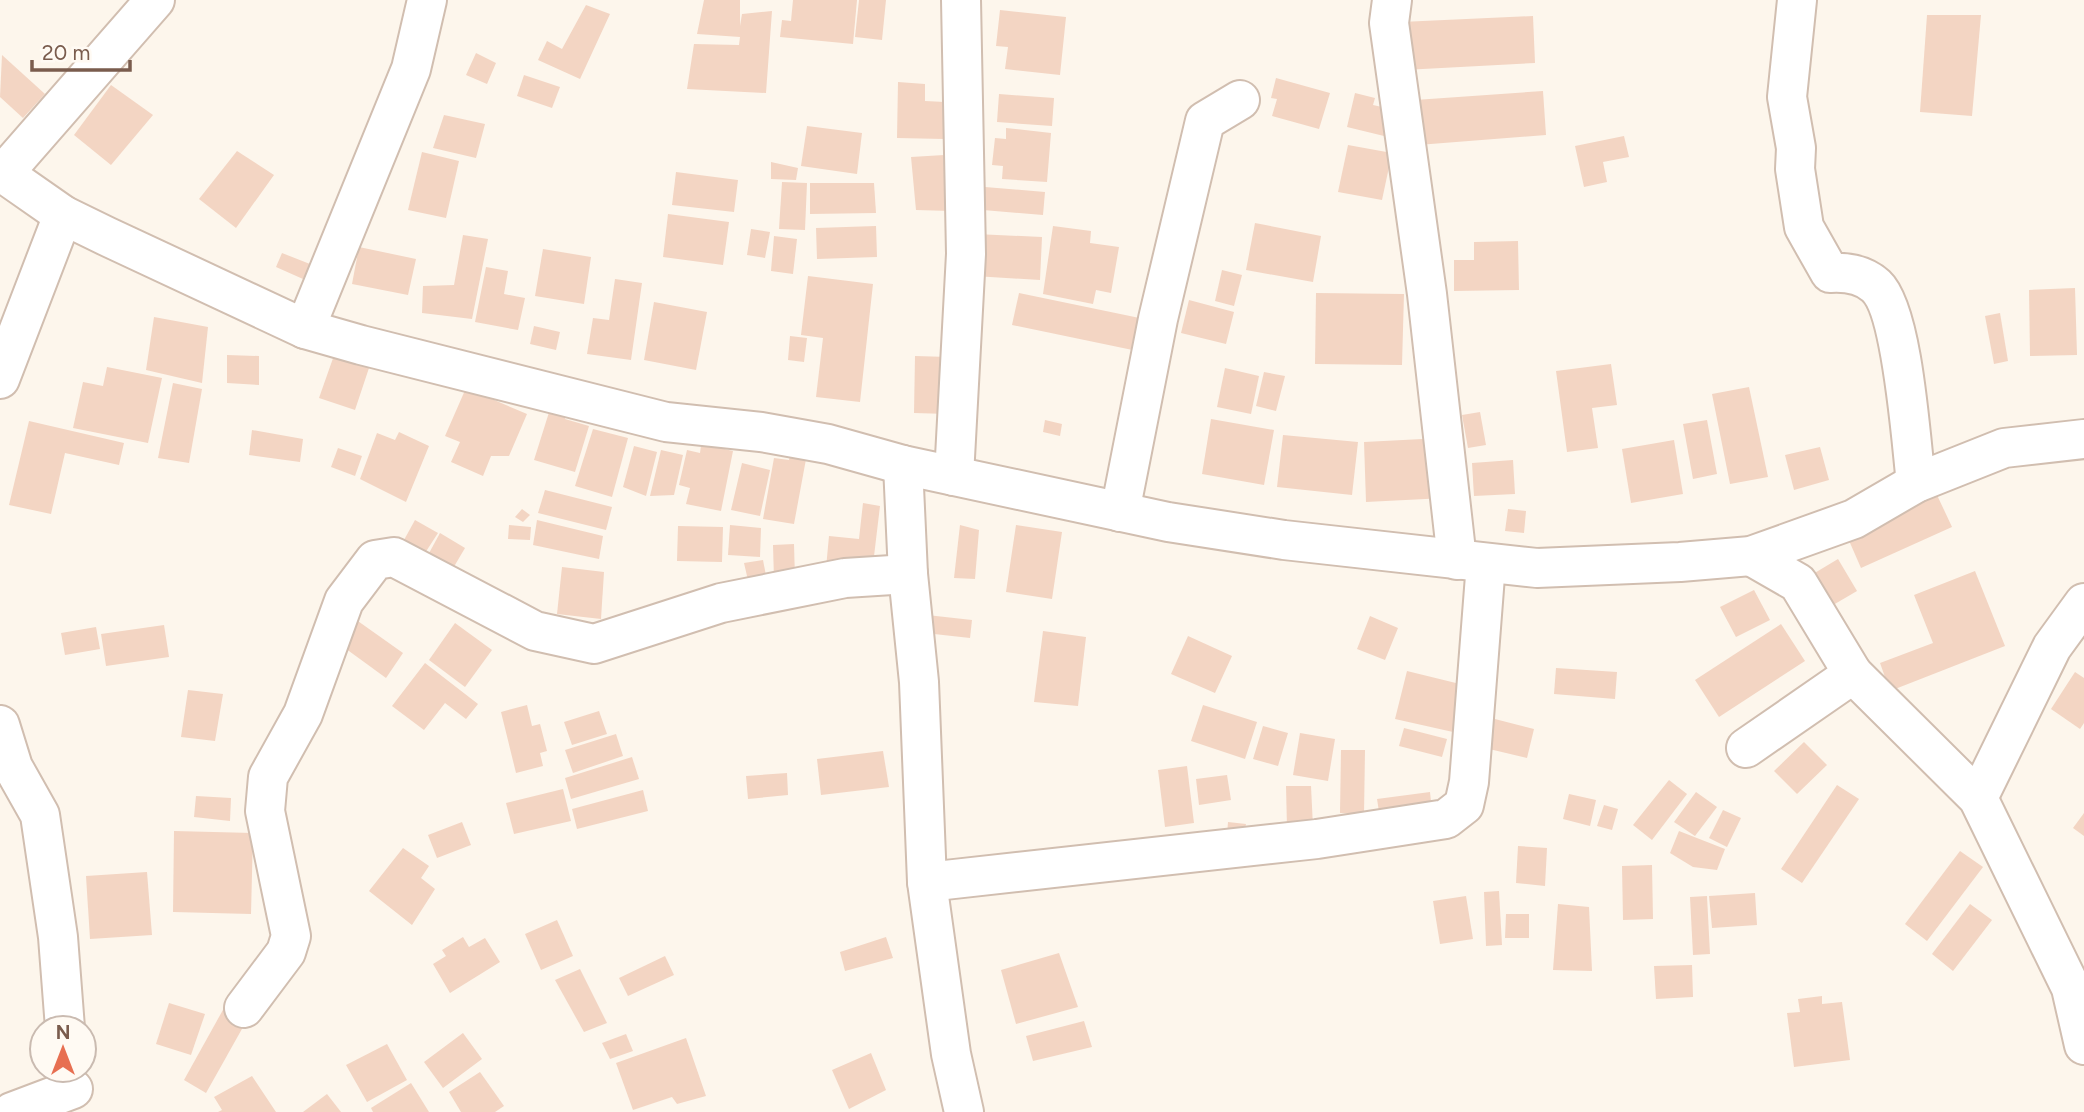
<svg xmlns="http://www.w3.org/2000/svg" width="2084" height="1112" font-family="Figtree,sans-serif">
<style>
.building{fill:#f3d5c3}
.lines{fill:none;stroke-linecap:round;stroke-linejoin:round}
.minor-casing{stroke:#d1beb0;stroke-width:42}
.tertiary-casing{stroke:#d1beb0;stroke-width:42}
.minor{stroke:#fff;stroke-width:38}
.tertiary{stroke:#fff;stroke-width:38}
</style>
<rect width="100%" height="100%" fill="#fdf6ec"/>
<g class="building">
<polygon points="704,0 740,0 740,26 742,14 772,11 766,93 687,89 694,44 739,45 740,37 697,34"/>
<polygon points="793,0 857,0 853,44 780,37 782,20 791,21"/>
<polygon points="859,0 886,0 882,40 855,37"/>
<polygon points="586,5 610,14 580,79 538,60 547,41 562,49"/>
<polygon points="1000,10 1066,17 1060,75 1005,69 1008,47 996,46"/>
<polygon points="1927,15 1981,15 1972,116 1920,112"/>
<polygon points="1533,16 1535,63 1404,70 1401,22"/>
<polygon points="476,53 496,63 487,84 466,75"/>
<polygon points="2,55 45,94 23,118 0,97"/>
<polygon points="524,75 560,87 552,108 517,96"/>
<polygon points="1276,78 1330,93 1319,129 1272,116 1277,99 1271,98"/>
<polygon points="898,82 925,84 925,101 945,102 944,139 897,138"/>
<polygon points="111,85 153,115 111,165 74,135"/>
<polygon points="1543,91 1546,135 1418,145 1415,100"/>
<polygon points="1355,93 1375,98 1373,105 1391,109 1384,136 1347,127"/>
<polygon points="999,94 1054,98 1052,126 997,122"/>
<polygon points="444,115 485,124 476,158 433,148"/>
<polygon points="807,126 862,133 857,174 801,166"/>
<polygon points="1006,128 1051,133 1047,182 1002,179 1003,166 992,165 995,138 1006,139"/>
<polygon points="1624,136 1629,157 1603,162 1607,182 1584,187 1575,146"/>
<polygon points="1348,145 1392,153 1382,200 1338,192"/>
<polygon points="237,151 274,175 236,228 199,199"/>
<polygon points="422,152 459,161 446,218 408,210"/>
<polygon points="944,155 951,211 916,210 911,157"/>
<polygon points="771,162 798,168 796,180 771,179"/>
<polygon points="676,172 738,180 734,212 672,205"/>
<polygon points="782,182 807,183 805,230 779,229"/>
<polygon points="810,183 874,183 876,213 810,214"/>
<polygon points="985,187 1045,192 1043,215 983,210"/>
<polygon points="668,214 729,222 723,265 663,257"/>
<polygon points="1255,223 1321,236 1313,282 1246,270"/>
<polygon points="876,226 877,257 817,259 816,228"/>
<polygon points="1053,226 1091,231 1090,243 1119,247 1111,293 1096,290 1093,304 1043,294"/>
<polygon points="751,229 770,232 765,258 747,255"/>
<polygon points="976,234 1042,237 1040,280 974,276"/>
<polygon points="463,235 488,239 472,319 422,313 423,286 454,285"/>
<polygon points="774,236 797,239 793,274 771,271"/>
<polygon points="1518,241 1519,290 1454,291 1454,260 1474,260 1474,242"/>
<polygon points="359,247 416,259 408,295 352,284"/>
<polygon points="543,249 591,257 584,304 535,296"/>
<polygon points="282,253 310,264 303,279 276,267"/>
<polygon points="486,267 508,271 504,294 525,298 518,330 475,322"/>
<polygon points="1222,270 1242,275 1234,306 1215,301"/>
<polygon points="808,276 873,284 860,402 816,397 823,338 801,335"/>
<polygon points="615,279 642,283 631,360 587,354 593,318 609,320"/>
<polygon points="2075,288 2077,355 2030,356 2029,290"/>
<polygon points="1019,293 1154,321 1147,353 1012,325"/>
<polygon points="1316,293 1404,294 1402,365 1315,364"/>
<polygon points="1189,300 1234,312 1226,344 1181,333"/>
<polygon points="654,302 707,312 696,370 644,360"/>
<polygon points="2000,313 2008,361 1994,364 1985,316"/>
<polygon points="154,317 208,327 202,383 146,370"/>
<polygon points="534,326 560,332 556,350 530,344"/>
<polygon points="790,336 807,338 804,362 788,360"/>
<polygon points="338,344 373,356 355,410 319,398"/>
<polygon points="227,355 259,356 259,385 227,383"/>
<polygon points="915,356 949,357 948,414 914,413"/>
<polygon points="1611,364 1617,405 1592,408 1598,448 1567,452 1556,371"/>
<polygon points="107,367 162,378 148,443 73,428 83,382 103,386"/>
<polygon points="1225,368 1259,376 1251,414 1217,407"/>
<polygon points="1264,372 1285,376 1276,411 1256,406"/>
<polygon points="173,383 202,389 189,463 158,458"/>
<polygon points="1749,387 1768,477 1730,484 1712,394"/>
<polygon points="466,388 527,414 509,456 491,456 483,476 451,462 460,442 445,436"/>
<polygon points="551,406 567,409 565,419 589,426 575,472 534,460"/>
<polygon points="1480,412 1486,445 1468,448 1462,415"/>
<polygon points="1211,419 1274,430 1264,485 1202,474"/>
<polygon points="1045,420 1062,424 1060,436 1043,432"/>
<polygon points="1707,420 1717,474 1693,479 1683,424"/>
<polygon points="29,421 124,443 119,465 65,453 51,514 9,505"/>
<polygon points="593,429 628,438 612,497 575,486"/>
<polygon points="252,430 303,439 300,462 249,455"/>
<polygon points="399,432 429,446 406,502 360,479 377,433 395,440"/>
<polygon points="1283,435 1358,442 1352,495 1277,487"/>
<polygon points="702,438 715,440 720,448 733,451 721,511 686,504 690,488 679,485 687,450 700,453"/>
<polygon points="1442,438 1445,498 1366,502 1364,442"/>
<polygon points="1674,440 1683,494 1631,503 1622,449"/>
<polygon points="793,441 809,443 794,524 763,519 774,458 789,460"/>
<polygon points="634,446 657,452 646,496 623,487"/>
<polygon points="1820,447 1829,480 1794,490 1785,455"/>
<polygon points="338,448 362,456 355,476 331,467"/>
<polygon points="661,450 683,455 674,495 650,496"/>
<polygon points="1513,460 1515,494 1474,496 1472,463"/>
<polygon points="742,463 770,470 760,516 731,510"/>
<polygon points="545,490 612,507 606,530 538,513"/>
<polygon points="1937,495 1952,527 1861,568 1847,536"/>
<polygon points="863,503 880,506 872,573 826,568 829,536 859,539"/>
<polygon points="522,509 530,515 523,522 515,517"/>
<polygon points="1508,509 1526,511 1524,533 1505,531"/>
<polygon points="415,520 438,533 425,553 404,540"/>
<polygon points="537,520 603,536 599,559 533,545"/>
<polygon points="509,525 531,527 530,540 508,539"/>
<polygon points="730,525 761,528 760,557 728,555"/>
<polygon points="960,525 979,530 975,579 954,578"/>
<polygon points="1016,525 1062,532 1052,599 1006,592"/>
<polygon points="678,526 723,527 722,562 677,561"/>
<polygon points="440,533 465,548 452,570 428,555"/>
<polygon points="794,544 795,579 774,580 773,545"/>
<polygon points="1838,559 1857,591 1828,608 1808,577"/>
<polygon points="763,560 768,586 750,589 744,563"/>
<polygon points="562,567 604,572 601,619 557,614"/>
<polygon points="1975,571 2005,646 1890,691 1880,663 1933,643 1914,595"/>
<polygon points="1754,590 1770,620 1736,637 1720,607"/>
<polygon points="927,615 972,620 970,638 925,633"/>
<polygon points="1370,616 1398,628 1385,660 1357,649"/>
<polygon points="355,619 403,653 386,678 338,643"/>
<polygon points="455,623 492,650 465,687 429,660"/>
<polygon points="1781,624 1805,661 1719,717 1695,680"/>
<polygon points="164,625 169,657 106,666 101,634"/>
<polygon points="96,627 100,649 65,655 61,633"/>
<polygon points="1043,631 1086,637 1078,706 1034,702"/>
<polygon points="1188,636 1232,656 1215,693 1171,674"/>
<polygon points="425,663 478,704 466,719 445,703 424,730 392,706"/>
<polygon points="1556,668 1617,672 1615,699 1554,694"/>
<polygon points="1407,671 1464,685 1453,732 1395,719"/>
<polygon points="2075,672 2084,678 2084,723 2080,729 2051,709"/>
<polygon points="188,690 223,694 215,741 181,737"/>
<polygon points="527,705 532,726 540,724 547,751 540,753 543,766 516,773 501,712"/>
<polygon points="1203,705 1257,722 1245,759 1191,741"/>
<polygon points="599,711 607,734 572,745 564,722"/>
<polygon points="1491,718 1534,729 1527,758 1485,748"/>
<polygon points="1263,726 1288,733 1278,766 1253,759"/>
<polygon points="1404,728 1447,739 1442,757 1399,746"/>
<polygon points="1300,733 1335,739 1328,781 1293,775"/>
<polygon points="616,734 623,756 573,773 565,750"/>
<polygon points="1804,742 1827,765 1797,794 1774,771"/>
<polygon points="1341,750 1365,750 1364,814 1340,813"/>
<polygon points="883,751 889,787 821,795 817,759"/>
<polygon points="632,757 639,779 571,799 565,778"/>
<polygon points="1187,766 1194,823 1165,827 1158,770"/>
<polygon points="787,773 788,795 748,799 746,776"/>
<polygon points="1227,775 1231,800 1199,805 1196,779"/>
<polygon points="1669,780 1687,794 1652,840 1633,825"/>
<polygon points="1837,785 1859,799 1802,883 1781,869"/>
<polygon points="1286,786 1311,786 1313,827 1287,828"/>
<polygon points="563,789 571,821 514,834 506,803"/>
<polygon points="643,790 648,811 577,829 572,809"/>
<polygon points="1430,792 1432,811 1380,818 1377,799"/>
<polygon points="1696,792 1717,807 1695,836 1674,822"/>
<polygon points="1569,794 1596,800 1590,826 1563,819"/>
<polygon points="196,796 231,798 230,821 194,817"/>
<polygon points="1604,805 1618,809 1612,830 1597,826"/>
<polygon points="1723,810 1741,818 1727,847 1709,838"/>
<polygon points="2084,813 2084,836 2073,828"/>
<polygon points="462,822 471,845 437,858 428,835"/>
<polygon points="1228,822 1246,824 1243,837 1227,835"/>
<polygon points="174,831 253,833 251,914 173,912"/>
<polygon points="1679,831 1725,849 1717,870 1693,867 1670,853"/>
<polygon points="1518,846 1547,848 1545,886 1516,883"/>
<polygon points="403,848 429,866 421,878 435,889 412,925 369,891"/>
<polygon points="1960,851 1983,867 1927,941 1905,924"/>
<polygon points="1652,865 1653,919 1623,920 1622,866"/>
<polygon points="147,872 152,935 90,939 86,876"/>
<polygon points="1499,891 1502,945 1486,946 1484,892"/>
<polygon points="1755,893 1757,925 1712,928 1709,896"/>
<polygon points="1466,896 1473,939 1440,944 1433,901"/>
<polygon points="1707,896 1710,954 1693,955 1690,897"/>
<polygon points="1558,904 1589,907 1592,971 1553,970"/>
<polygon points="1970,904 1992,920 1953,971 1932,954"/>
<polygon points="1506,914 1529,914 1529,938 1505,938"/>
<polygon points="557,920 573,956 541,970 525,934"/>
<polygon points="463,937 469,947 485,938 500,962 450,993 433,964 446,956 442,950"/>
<polygon points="886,937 893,958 845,971 840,952"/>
<polygon points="1059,953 1078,1007 1016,1024 1001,970"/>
<polygon points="665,956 674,975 628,996 619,978"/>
<polygon points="1692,965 1693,997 1656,999 1654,966"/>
<polygon points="580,969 607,1023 584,1032 555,980"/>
<polygon points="1822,996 1822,1004 1842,1002 1850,1060 1794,1067 1787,1013 1800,1012 1798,999"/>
<polygon points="169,1003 205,1014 191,1055 156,1044"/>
<polygon points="224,1008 247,1020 206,1093 184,1080"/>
<polygon points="1084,1021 1092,1047 1033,1061 1026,1036"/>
<polygon points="463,1033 482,1059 443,1088 424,1062"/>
<polygon points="626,1034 633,1051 610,1059 602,1043"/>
<polygon points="686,1038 706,1096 677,1104 672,1097 633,1110 616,1063"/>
<polygon points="387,1044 407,1080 367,1102 346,1065"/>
<polygon points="871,1053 886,1090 849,1109 832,1070"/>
<polygon points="480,1072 504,1106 495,1112 461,1112 449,1092"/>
<polygon points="252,1076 276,1112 218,1112 222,1110 214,1097"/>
<polygon points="411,1083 429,1112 373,1112 371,1108"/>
<polygon points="327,1094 341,1112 303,1112"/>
</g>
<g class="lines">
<g class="minor-casing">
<g id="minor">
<polyline points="1392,0 1389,23 1427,294 1457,560"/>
<path d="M1797,0L1787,97L1796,148L1795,169L1804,227L1830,273C1846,272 1864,275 1876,286C1903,311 1911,442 1916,483"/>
<polyline points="3,174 155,0"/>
<polyline points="305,329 411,69 427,0"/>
<polyline points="0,379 63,215"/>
<polyline points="903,465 908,574 919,682 927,882 951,1054 964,1112"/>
<polyline points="954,476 966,254 961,0"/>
<polyline points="1120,512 1158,319 1205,121 1240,100"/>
<polyline points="1853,674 1978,798 2071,988 2084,1045"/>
<polyline points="0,725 13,767 40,815 58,937 65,1028"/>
<polyline points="1746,748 1853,674 1798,583 1751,556"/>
<polyline points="1978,798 2052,647 2084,603"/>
<polyline points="927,882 1317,839 1446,819 1464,805 1469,782 1486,563"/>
<polyline points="244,1008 286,952 291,936 265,811 268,777 303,714 344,601 375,560 394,557 535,631 594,644 721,603 845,578 908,574"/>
<polyline points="12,1112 73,1089"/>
</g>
</g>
<g class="tertiary-casing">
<polyline id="tertiary" points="0,171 63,215 106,236 305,329 361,345 666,422 761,432 828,444 903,465 1168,522 1284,540 1537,568 1680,562 1751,556 1854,519 1916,483 2004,448 2084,439"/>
</g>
<use href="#minor" class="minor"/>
<use href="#tertiary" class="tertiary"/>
</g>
<g transform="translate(63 1049)"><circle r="33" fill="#fffaf3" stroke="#cabbb1" stroke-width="2"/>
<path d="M0-5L12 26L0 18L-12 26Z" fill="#e76f51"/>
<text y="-10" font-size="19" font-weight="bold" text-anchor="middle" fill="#7a5c4d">N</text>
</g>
<path d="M32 60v10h98v-10" fill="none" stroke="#7a5c4d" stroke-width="3.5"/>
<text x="42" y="60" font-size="21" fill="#7a5c4d" stroke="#fffaf3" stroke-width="5" paint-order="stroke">20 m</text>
</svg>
